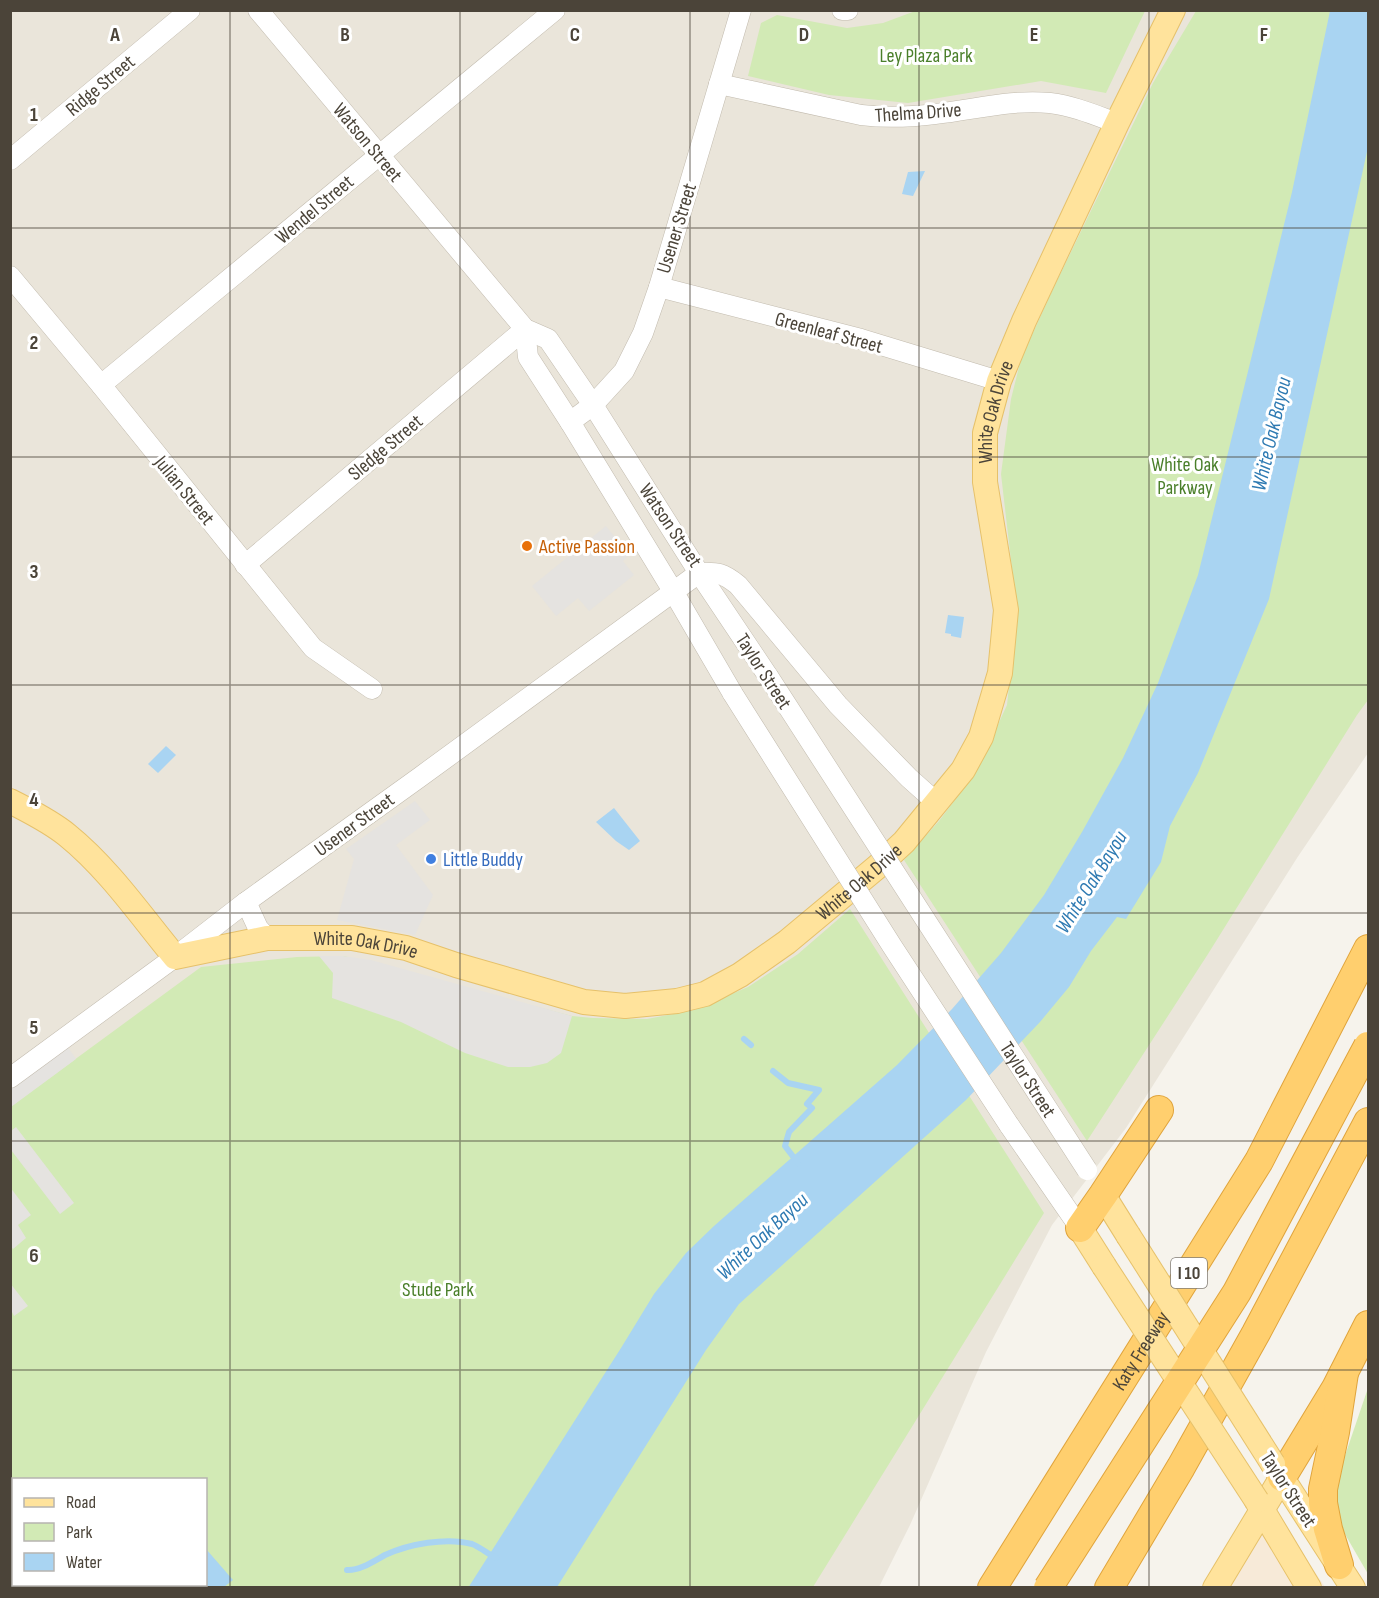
<svg xmlns="http://www.w3.org/2000/svg" width="1379" height="1598" font-family="'Sofia Sans Condensed',sans-serif">
<style>
.residential{fill:#eae5da;fill-rule:evenodd}
.commercial{fill:#f7ead8}
.green{fill:#d2eab5;fill-rule:evenodd}
.parking{fill:#e5e3e0}
.water{fill:#a9d4f2}
.lines{fill:none;stroke-linecap:round;stroke-linejoin:round}
.stream{stroke:#a9d4f2;stroke-width:6}
.minor-casing{stroke:#c2bbae;stroke-width:21}
.major-casing{stroke:#e6c16a;stroke-width:26}
.highway-casing{stroke:#e0a43c;stroke-width:30}
.minor{stroke:#fff;stroke-width:20}
.major{stroke:#ffe39c;stroke-width:24}
.highway{stroke:#ffcf6e;stroke-width:28}
.minor-bridge-casing{stroke:#c2bbae;stroke-width:21;stroke-linecap:butt}
.major-bridge-casing{stroke:#e6c16a;stroke-width:26;stroke-linecap:butt}
.highway-bridge-casing{stroke:#e0a43c;stroke-width:30;stroke-linecap:butt}
.minor-bridge{stroke:#fff;stroke-width:20}
.major-bridge{stroke:#ffe39c;stroke-width:24}
.highway-bridge{stroke:#ffcf6e;stroke-width:28}
.grid{fill:none;stroke:#4b4439;stroke-width:1.5;stroke-opacity:0.55}
.food-dot{fill:#e8710a;stroke:#fff;stroke-width:2}
.shop-dot{fill:#3f7fe0;stroke:#fff;stroke-width:2}
.labels{text-anchor:middle;stroke-width:6;stroke-linejoin:round;paint-order:stroke}
.shield{fill:#fff;stroke:#817c74;stroke-width:1.5}
.shield-label{font-size:18px;font-weight:bold;fill:#4b4439}
.park-label{font-size:20px;fill:#4a7f2a;stroke:#fff}
.street-label{font-size:20px;fill:#4b4439;stroke:#fff}
.food-label{font-size:20px;fill:#c56008;stroke:#fff;text-anchor:start}
.shop-label{font-size:20px;fill:#366cbe;stroke:#fff;text-anchor:start}
.water-label{font-size:21px;font-style:italic;fill:#2e7ab2;stroke:#fff}
.grid-label{font-size:20px;text-anchor:middle;font-weight:bold;fill:#4b4439;stroke:#fff;stroke-width:6;stroke-linejoin:round;paint-order:stroke}
</style>
<rect width="100%" height="100%" fill="#f6f3ec"/>
<path class="residential" d="M11,11H1368V753L1297,858L1126,1128L1052,1225L986,1352L910,1525L879,1587L11,1588ZM14,1480H206V1584H14Z"/>
<polygon class="commercial" points="1273,1509 1325,1587 1226,1588"/>
<g class="green">
<polygon points="918,10 1145,10 1145,11 1106,93 1041,81 908,103 829,95 748,76 761,23 777,15 847,28 883,23"/>
<polygon points="1196,11 1368,11 1368,700 1357,715 1208,954 1087,1141 904,860 939,821 976,772 1007,705 1017,612 1001,474 1011,399 1021,359 1053,289 1153,83"/>
<path d="M850,909L1044,1213L813,1587H11L10,1107L201,967L297,957L344,956L572,1016L593,1018L647,1019L694,1010L748,987L798,954ZM14,1480H206V1584H14Z"/>
<polygon points="1368,1388 1368,1574 1342,1529 1336,1509 1335,1485"/>
</g>
<g class="parking">
<polygon points="606,526 629,555 623,561 634,575 589,611 578,598 556,616 532,586"/>
<polygon points="415,801 430,820 396,845 433,895 415,935 337,920 354,859 346,849"/>
<polygon points="319,956 343,956 371,960 572,1016 561,1053 547,1063 530,1067 508,1067 465,1053 401,1022 332,998 333,973"/>
<polygon points="67,1046 76,1059 11,1107 10,1087"/>
<polygon points="16,1127 74,1203 60,1214 11,1150 11,1131"/>
<polygon points="10,1187 31,1215 18,1225 26,1238 13,1249 10,1245"/>
<polygon points="10,1283 28,1306 14,1316 11,1310"/>
</g>
<g class="water">
<polygon points="1330,11 1368,11 1368,147 1269,599 1198,773 1170,826 1161,862 1126,919 1117,917 1091,951 1069,987 1040,1022 966,1100 739,1304 706,1350 557,1587 468,1588 621,1348 654,1294 686,1253 714,1226 897,1065 952,1009 1001,953 1044,895 1082,832 1123,758 1158,683 1198,575 1292,192"/>
<polygon points="925,171 913,196 902,194 908,172"/>
<polygon points="948,615 964,617 961,638 951,636 951,634 945,633"/>
<polygon points="166,746 176,755 158,773 148,764"/>
<polygon points="614,808 640,841 629,850 616,841 596,822"/>
<polygon points="206,1549 233,1580 224,1587 158,1587 162,1585 206,1584"/>
</g>
<g class="lines">
<g class="stream">
<polyline points="744,1039 751,1045"/>
<polyline points="773,1071 788,1083 819,1090 807,1104 812,1108 789,1132 785,1146 798,1163"/>
<path d="M347,1570C359,1571 374,1561 385,1555C409,1544 446,1537 472,1544C480,1547 488,1554 496,1558"/>
</g>
<g class="minor-casing">
<g id="minor">
<polyline points="258,10 525,329 548,339 593,405 699,573 768,676"/>
<polyline points="842,10 848,10"/>
<path d="M719,84L861,115C885,118 911,117 935,114C974,110 1011,99 1050,103C1074,106 1095,115 1117,123"/>
<polyline points="10,160 190,10"/>
<polyline points="10,276 101,385 313,648 372,689"/>
<polyline points="659,287 861,339 999,381"/>
<polyline points="525,329 528,357 570,422 673,591 733,694"/>
<polyline points="101,385 555,10"/>
<polyline points="570,422 593,405 624,371 643,333 659,287 741,10"/>
<polyline points="245,565 525,329"/>
<path d="M699,573C718,572 723,573 738,585L838,705L909,778L937,803"/>
<polyline points="246,902 258,928 267,938"/>
<polyline points="10,1078 175,957 246,902 420,777 699,573"/>
<polyline points="1009,1125 1080,1228"/>
</g>
</g>
<g class="major-casing">
<g id="major">
<path id="s1" d="M10,801C29,811 50,821 67,835C109,869 141,916 175,957L267,938H352L406,948L456,965L584,1002L625,1006L677,1001L705,994L740,975L787,942L877,867L904,842L963,770L981,737L1000,673L1006,610L985,482V433L999,381L1024,321L1117,123L1173,10"/>
<polyline points="1103,1195 1128,1235"/>
<polyline points="1080,1228 1104,1266"/>
<polyline points="1273,1464 1353,1588"/>
<polyline points="1257,1501 1309,1588"/>
<polyline points="1215,1588 1282,1477"/>
</g>
</g>
<g class="highway-casing">
<g id="highway">
<polyline points="1080,1228 1103,1195 1159,1110"/>
<polyline points="1282,1477 1336,1388 1368,1325"/>
<polyline points="1339,1565 1328,1529 1323,1503 1323,1489 1335,1432 1344,1373"/>
<path id="s2" d="M992,1588L1259,1161L1368,949"/>
<polyline points="1109,1588 1181,1467 1256,1333 1368,1122"/>
</g>
</g>
<use href="#minor" class="minor"/>
<use href="#major" class="major"/>
<use href="#highway" class="highway"/>
<g class="minor-bridge-casing">
<g id="minor-bridge">
<path id="s3" d="M768,676L1087,1170"/>
<polyline points="733,694 892,946 1009,1125"/>
</g>
</g>
<g class="major-bridge-casing">
<g id="major-bridge">
<polyline points="1128,1235 1273,1464"/>
<polyline points="1104,1266 1257,1501"/>
</g>
</g>
<g class="highway-bridge-casing">
<polyline id="highway-bridge" points="1048,1588 1237,1292 1368,1046"/>
</g>
<use href="#minor-bridge" class="minor-bridge"/>
<use href="#major-bridge" class="major-bridge"/>
<use href="#highway-bridge" class="highway-bridge"/>
</g>
<path class="grid" d="M230,10V1588M460,10V1588M690,10V1588M919,10V1588M1149,10V1588M10,228H1368M10,457H1368M10,685H1368M10,913H1368M10,1141H1368M10,1370H1368"/>
<circle class="food-dot" cx="527" cy="546" r="6"/>
<circle class="shop-dot" cx="431" cy="859" r="6"/>
<g class="labels">
<rect class="shield" x="1171" y="1258" width="36" height="30" rx="4.5"/>
<g class="shield-label">
<text x="1189" y="1279">I 10</text>
</g>
<g class="park-label">
<text x="926" y="62">Ley Plaza Park</text>
<text x="1185" y="471">White Oak<tspan x="1185" dy="23">Parkway</tspan></text>
<text x="438" y="1296">Stude Park</text>
</g>
<g class="street-label">
<text transform="translate(100 85) rotate(-40)" y="7">Ridge Street</text>
<text transform="translate(918 112) rotate(-4)" y="7">Thelma Drive</text>
<text transform="translate(368 142) rotate(50)" y="7">Watson Street</text>
<text transform="translate(314 209) rotate(-40)" y="7">Wendel Street</text>
<text transform="translate(676 228) rotate(-73)" y="7">Usener Street</text>
<text transform="translate(829 332) rotate(15)" y="7">Greenleaf Street</text>
<text dy="7" stroke="none"><textPath href="#s1" startOffset="1485">White Oak Drive</textPath></text>
<text transform="translate(385 447) rotate(-40)" y="7">Sledge Street</text>
<text transform="translate(185 490) rotate(51)" y="7">Julian Street</text>
<text transform="translate(671 525) rotate(56)" y="7">Watson Street</text>
<text transform="translate(764 671) rotate(57)" y="7">Taylor Street</text>
<text transform="translate(354 824) rotate(-36)" y="7">Usener Street</text>
<text dy="7" stroke="none"><textPath href="#s1" startOffset="963">White Oak Drive</textPath></text>
<text dy="7" stroke="none"><textPath href="#s1" startOffset="423">White Oak Drive</textPath></text>
<text dy="7" stroke="none"><textPath href="#s3" startOffset="480">Taylor Street</textPath></text>
<text dy="7" stroke="none"><textPath href="#s2" startOffset="280">Katy Freeway</textPath></text>
<text transform="translate(1289 1489) rotate(57)" y="7">Taylor Street</text>
</g>
<g class="food-label">
<text x="539" y="553">Active Passion</text>
</g>
<g class="shop-label">
<text x="443" y="866">Little Buddy</text>
</g>
<g class="water-label">
<text transform="translate(1271 434) rotate(-77)" y="7">White Oak Bayou</text>
<text transform="translate(1091 882) rotate(-58)" y="7">White Oak Bayou</text>
<text transform="translate(762 1236) rotate(-43)" y="7">White Oak Bayou</text>
</g>
</g>
<g class="grid-label">
<text x="115" y="41">A</text>
<text x="345" y="41">B</text>
<text x="575" y="41">C</text>
<text x="804" y="41">D</text>
<text x="1034" y="41">E</text>
<text x="1264" y="41">F</text>
<text x="34" y="121">1</text>
<text x="34" y="349">2</text>
<text x="34" y="578">3</text>
<text x="34" y="806">4</text>
<text x="34" y="1034">5</text>
<text x="34" y="1262">6</text>
</g>
<rect width="1379" height="1598" fill="none" stroke="#4b4439" stroke-width="24"/>
<rect x="12" y="1478" width="195" height="108" fill="#ffffff" stroke="#b7b4b0" stroke-width="1.5"/>
<rect x="24" y="1498" width="30" height="9" fill="#ffe39c" stroke="#b7b4b0" stroke-width="1.5"/>
<text x="66" y="1508" font-size="18" fill="#4b4439">Road</text>
<rect x="24" y="1523" width="30" height="18" fill="#d2eab5" stroke="#b7b4b0" stroke-width="1.5"/>
<text x="66" y="1538" font-size="18" fill="#4b4439">Park</text>
<rect x="24" y="1553" width="30" height="18" fill="#a9d4f2" stroke="#b7b4b0" stroke-width="1.5"/>
<text x="66" y="1568" font-size="18" fill="#4b4439">Water</text>
</svg>
